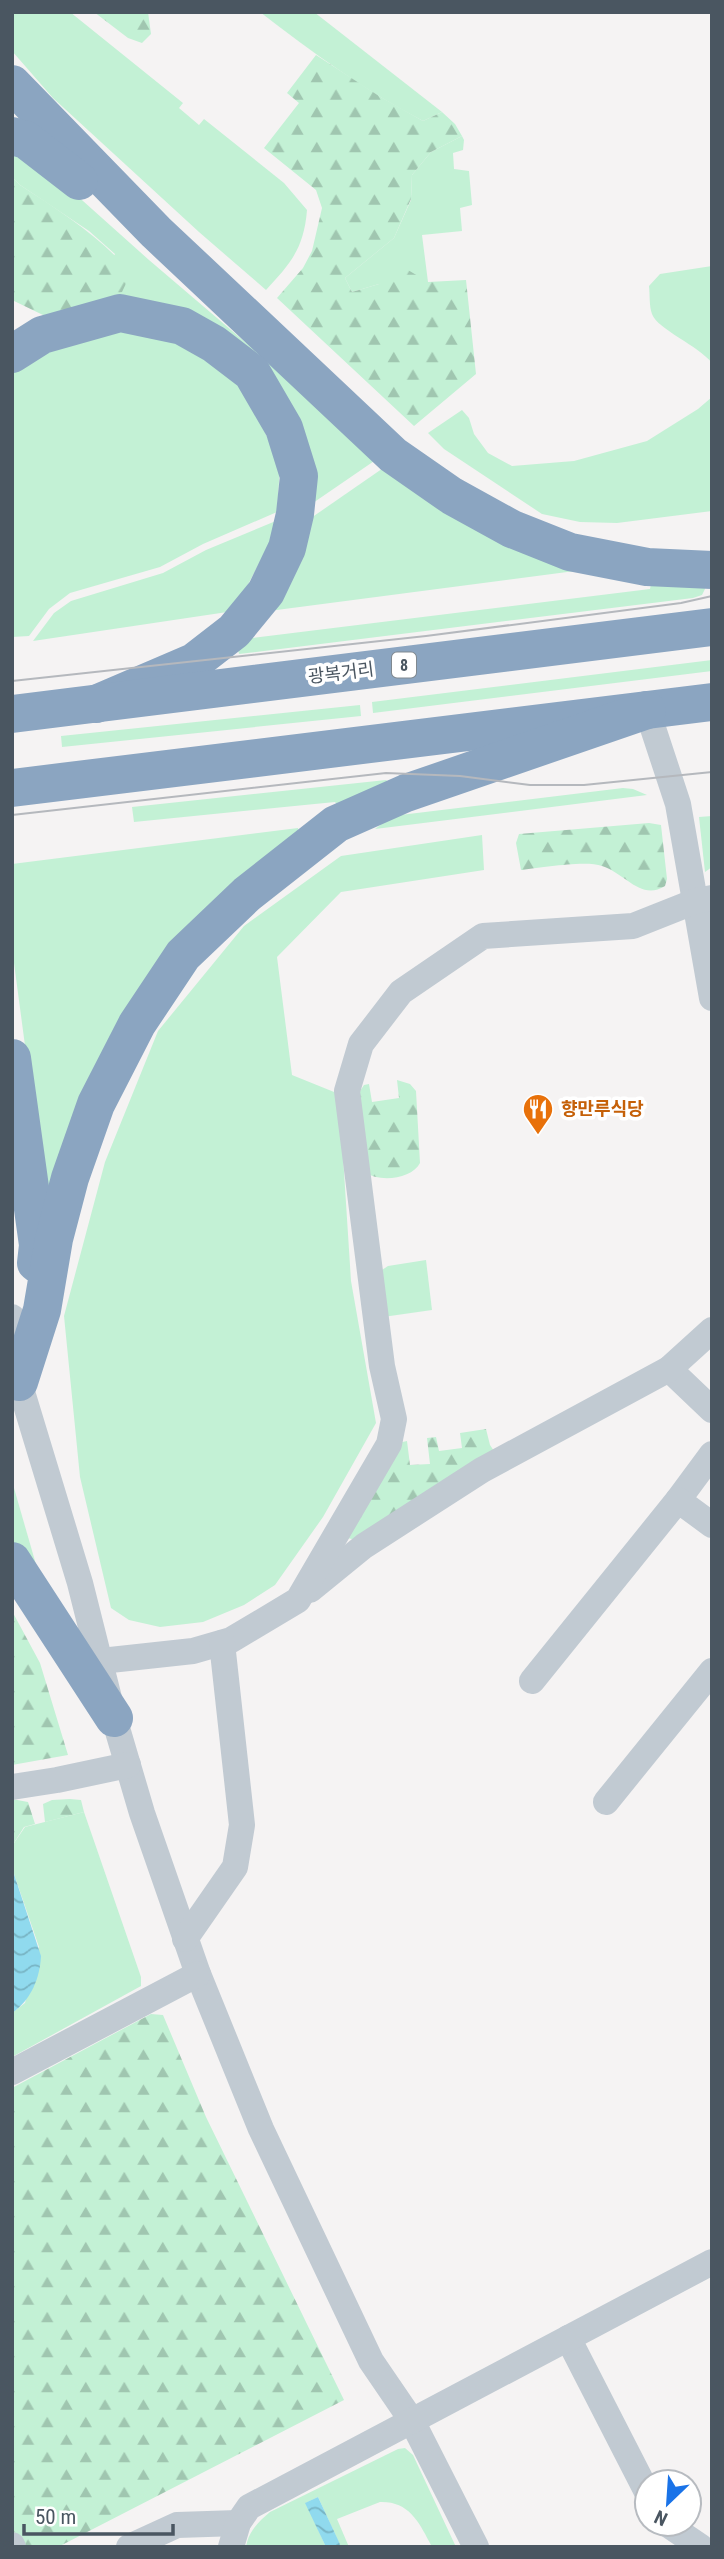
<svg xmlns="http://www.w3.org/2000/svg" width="724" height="2559" font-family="'Roboto Condensed','Noto Sans KR',sans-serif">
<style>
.green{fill:#c3f1d5}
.forest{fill:url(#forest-firs)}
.water{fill:url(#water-waves)}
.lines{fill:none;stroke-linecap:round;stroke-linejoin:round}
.minor{stroke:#c1cad2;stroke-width:26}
.highway{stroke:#8ba5c1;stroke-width:38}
.tram{stroke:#b5b8bd;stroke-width:2}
.labels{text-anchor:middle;stroke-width:7;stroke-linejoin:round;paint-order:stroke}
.shield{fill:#fff;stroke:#808990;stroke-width:2}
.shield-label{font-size:16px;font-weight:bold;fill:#4a5661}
.street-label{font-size:18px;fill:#4a5661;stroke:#fff}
.food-label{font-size:18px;font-weight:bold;fill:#c56008;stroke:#fff;text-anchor:start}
</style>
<defs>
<pattern id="forest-firs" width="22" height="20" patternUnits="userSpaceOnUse" patternTransform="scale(1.75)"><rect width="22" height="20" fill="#c3f1d5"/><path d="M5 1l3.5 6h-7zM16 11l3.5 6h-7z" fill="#a0c6b0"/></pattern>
<pattern id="water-waves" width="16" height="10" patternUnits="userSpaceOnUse" patternTransform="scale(1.75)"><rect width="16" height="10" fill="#90daee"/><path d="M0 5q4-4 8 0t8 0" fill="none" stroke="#78b4c4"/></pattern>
</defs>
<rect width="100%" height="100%" fill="#f5f3f3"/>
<g class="green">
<path d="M12,12H70L183,103L179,108L199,125L204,119L284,183L307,210C304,248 291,263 266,290L199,232L53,98L12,51Z"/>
<path d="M260,12H314L442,112L423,121C365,91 312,52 260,12Z"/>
<polygon points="462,136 464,140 463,150 453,153 454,169 469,171 472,205 460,208 462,231 422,235 428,282 379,284 352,292 345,278 394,238 411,200 412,175 431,152"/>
<polygon points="12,155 35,160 64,184 149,260 380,457 310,505 243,352 82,312 115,254 89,231 20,185 12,177"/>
<path d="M712,266V363C699,346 657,329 652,314C649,306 650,294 649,286L660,274Z"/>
<polygon points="101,329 154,332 205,354 244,385 280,466 277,512 203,544 160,567 70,593 49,609 29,636 12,637 12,373 56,343"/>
<polygon points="712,397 712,511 617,523 580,522 542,514 444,449 428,433 462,410 469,418 474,434 488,453 512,466 574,461 647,441 698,409"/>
<polygon points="389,464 590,569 269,611 311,518"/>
<polygon points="283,518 234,611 33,641 54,613 71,601 163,573 206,550"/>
<polygon points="652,579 704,585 705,589 702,595 693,598 239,654 236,640 650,589"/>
<polygon points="712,660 712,671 373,713 372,702"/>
<polygon points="360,705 361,716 62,747 61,736"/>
<polygon points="386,780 393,785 344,813 335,802 134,822 132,807"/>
<polygon points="623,788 633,789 647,795 375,829 392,816"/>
<polygon points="712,816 712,867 705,872 699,817"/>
<polygon points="298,828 300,838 212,909 50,1233 12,948 12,864"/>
<polygon points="482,835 484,870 341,892 277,957 292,1075 339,1094 351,1281 376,1423 323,1517 275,1585 244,1605 203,1622 160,1627 129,1620 111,1608 80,1477 64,1316 105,1162 158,1031 244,926 341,856"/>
<polygon points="426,1260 432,1310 383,1317 382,1270 388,1266"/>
<polygon points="12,1481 37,1568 12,1545"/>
<polygon points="84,1812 141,1977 141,1986 12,2057 12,2013 25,2003 39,1947 12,1868 12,1846 25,1827"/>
<path d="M405,2448L413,2455L456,2547H432C420,2524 410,2501 380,2502L337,2519L349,2547H341L318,2497L306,2503L326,2547H246C248,2532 259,2521 270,2512L398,2449Z"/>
</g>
<g class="forest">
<polygon points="94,12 148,12 151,34 142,43 128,38"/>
<polygon points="316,55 379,96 423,121 442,112 455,124 462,136 431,152 412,175 411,199 394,238 345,278 352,292 379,284 408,270 428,282 466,280 476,374 414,426 277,298 303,268 312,251 322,208 316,190 264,148 299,103 287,93"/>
<path d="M12,177L20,185C60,211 100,236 131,273L122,292L50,323L43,315L12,300Z"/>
<path d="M649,823L661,825L667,879L665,886C641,901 626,874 602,866C585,860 541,868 521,870L516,843L519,834Z"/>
<path d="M397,1080L410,1084L416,1091L420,1163C412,1179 379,1183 365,1172L358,1094L364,1085L369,1084L372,1102L399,1098Z"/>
<polygon points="486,1429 490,1445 496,1454 357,1540 347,1538 398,1443 407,1441 410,1465 430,1464 427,1438 436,1437 439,1451 462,1448 460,1433"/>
<polygon points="12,1611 40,1663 68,1755 12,1765 12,1747 14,1746 12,1735"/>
<polygon points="12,1799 28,1802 35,1824 24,1827 12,1846"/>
<polygon points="70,1799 81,1800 84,1812 45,1822 43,1804 52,1800"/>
<polygon points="151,2014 163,2015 206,2117 344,2400 58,2547 12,2547 12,2088"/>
</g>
<g class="water">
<path d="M12,1868L41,1956C40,1978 31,2000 12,2013Z"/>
<polygon points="318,2497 339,2542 341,2547 326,2547 305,2503"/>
</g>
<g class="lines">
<g class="minor">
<polyline points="647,710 678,804 712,998"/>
<polyline points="12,1317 19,1382 80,1583 114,1718 142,1813 198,1974 261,2129 371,2361 412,2421 476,2547"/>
<polyline points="669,1369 712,1410"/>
<polyline points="678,1500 712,1454"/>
<polyline points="310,1590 364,1546 482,1470 669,1369 712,1330"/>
<polyline points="101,1661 193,1651 231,1640 298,1600 389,1444 394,1419 382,1366 347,1091 361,1044 401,992 483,936 633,926 696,901 712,898"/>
<polyline points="532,1681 678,1500 712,1525"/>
<polyline points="12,1787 57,1780 128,1765"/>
<polyline points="606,1802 712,1671"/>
<polyline points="185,1939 235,1867 242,1825 222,1643"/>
<polyline points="12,2072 198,1974"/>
<polyline points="568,2338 647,2492"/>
<polyline points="667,2524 701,2547"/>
<polyline points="12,2545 13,2547"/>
<polyline points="129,2547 177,2525 238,2523"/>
<polyline points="231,2547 238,2523 249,2507 712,2262"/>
</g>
<g class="highway">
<polyline points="12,84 156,232 393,455 452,496 512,529 570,552 647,567 712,570"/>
<polyline points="12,136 26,140 79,181"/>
<polyline points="12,354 42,335 120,313 182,326 214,344 252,373 284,428 299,476 295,514 287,548 266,592 234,631 194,662 96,704"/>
<polyline points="12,714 712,627"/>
<polyline points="12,788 712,702"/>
<polyline points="12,1058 38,1245 36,1263"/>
<polyline points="19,1382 42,1310 54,1239 70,1178 96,1104 137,1024 183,955 247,894 336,824 406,793 647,710"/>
<polyline points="12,1561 114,1718"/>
</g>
<g class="tram">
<polyline points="12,681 426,636 681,603 712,596"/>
<polyline points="12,815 386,773 460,776 530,785 584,785 712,772"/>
</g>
</g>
<defs>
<g id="restaurant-pin" transform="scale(1.575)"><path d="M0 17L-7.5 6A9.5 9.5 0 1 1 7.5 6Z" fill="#e8710a" stroke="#fff"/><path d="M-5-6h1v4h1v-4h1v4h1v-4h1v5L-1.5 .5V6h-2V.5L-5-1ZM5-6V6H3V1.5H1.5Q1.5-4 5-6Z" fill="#fff"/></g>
</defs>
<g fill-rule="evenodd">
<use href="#restaurant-pin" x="538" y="1109"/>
</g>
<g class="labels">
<rect class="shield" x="392" y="652.5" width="24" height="25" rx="5"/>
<g class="shield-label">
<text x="404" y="671">8</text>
</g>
<g class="street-label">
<text transform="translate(341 673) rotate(-7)" y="6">광복거리</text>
</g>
<g class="food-label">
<text x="561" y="1115">향만루식당</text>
</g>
</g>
<rect width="724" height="2559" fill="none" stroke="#4a5661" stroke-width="28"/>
<g transform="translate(668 2503) rotate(205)"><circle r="33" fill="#ffffff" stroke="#b7bbc0" stroke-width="2"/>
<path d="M0-5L12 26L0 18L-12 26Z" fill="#1a73e8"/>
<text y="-10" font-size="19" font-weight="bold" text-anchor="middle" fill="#4a5661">N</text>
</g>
<path d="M24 2524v10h149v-10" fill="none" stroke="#4a5661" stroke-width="3.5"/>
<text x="35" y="2524" font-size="21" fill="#4a5661" stroke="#ffffff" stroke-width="5" paint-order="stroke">50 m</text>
</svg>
